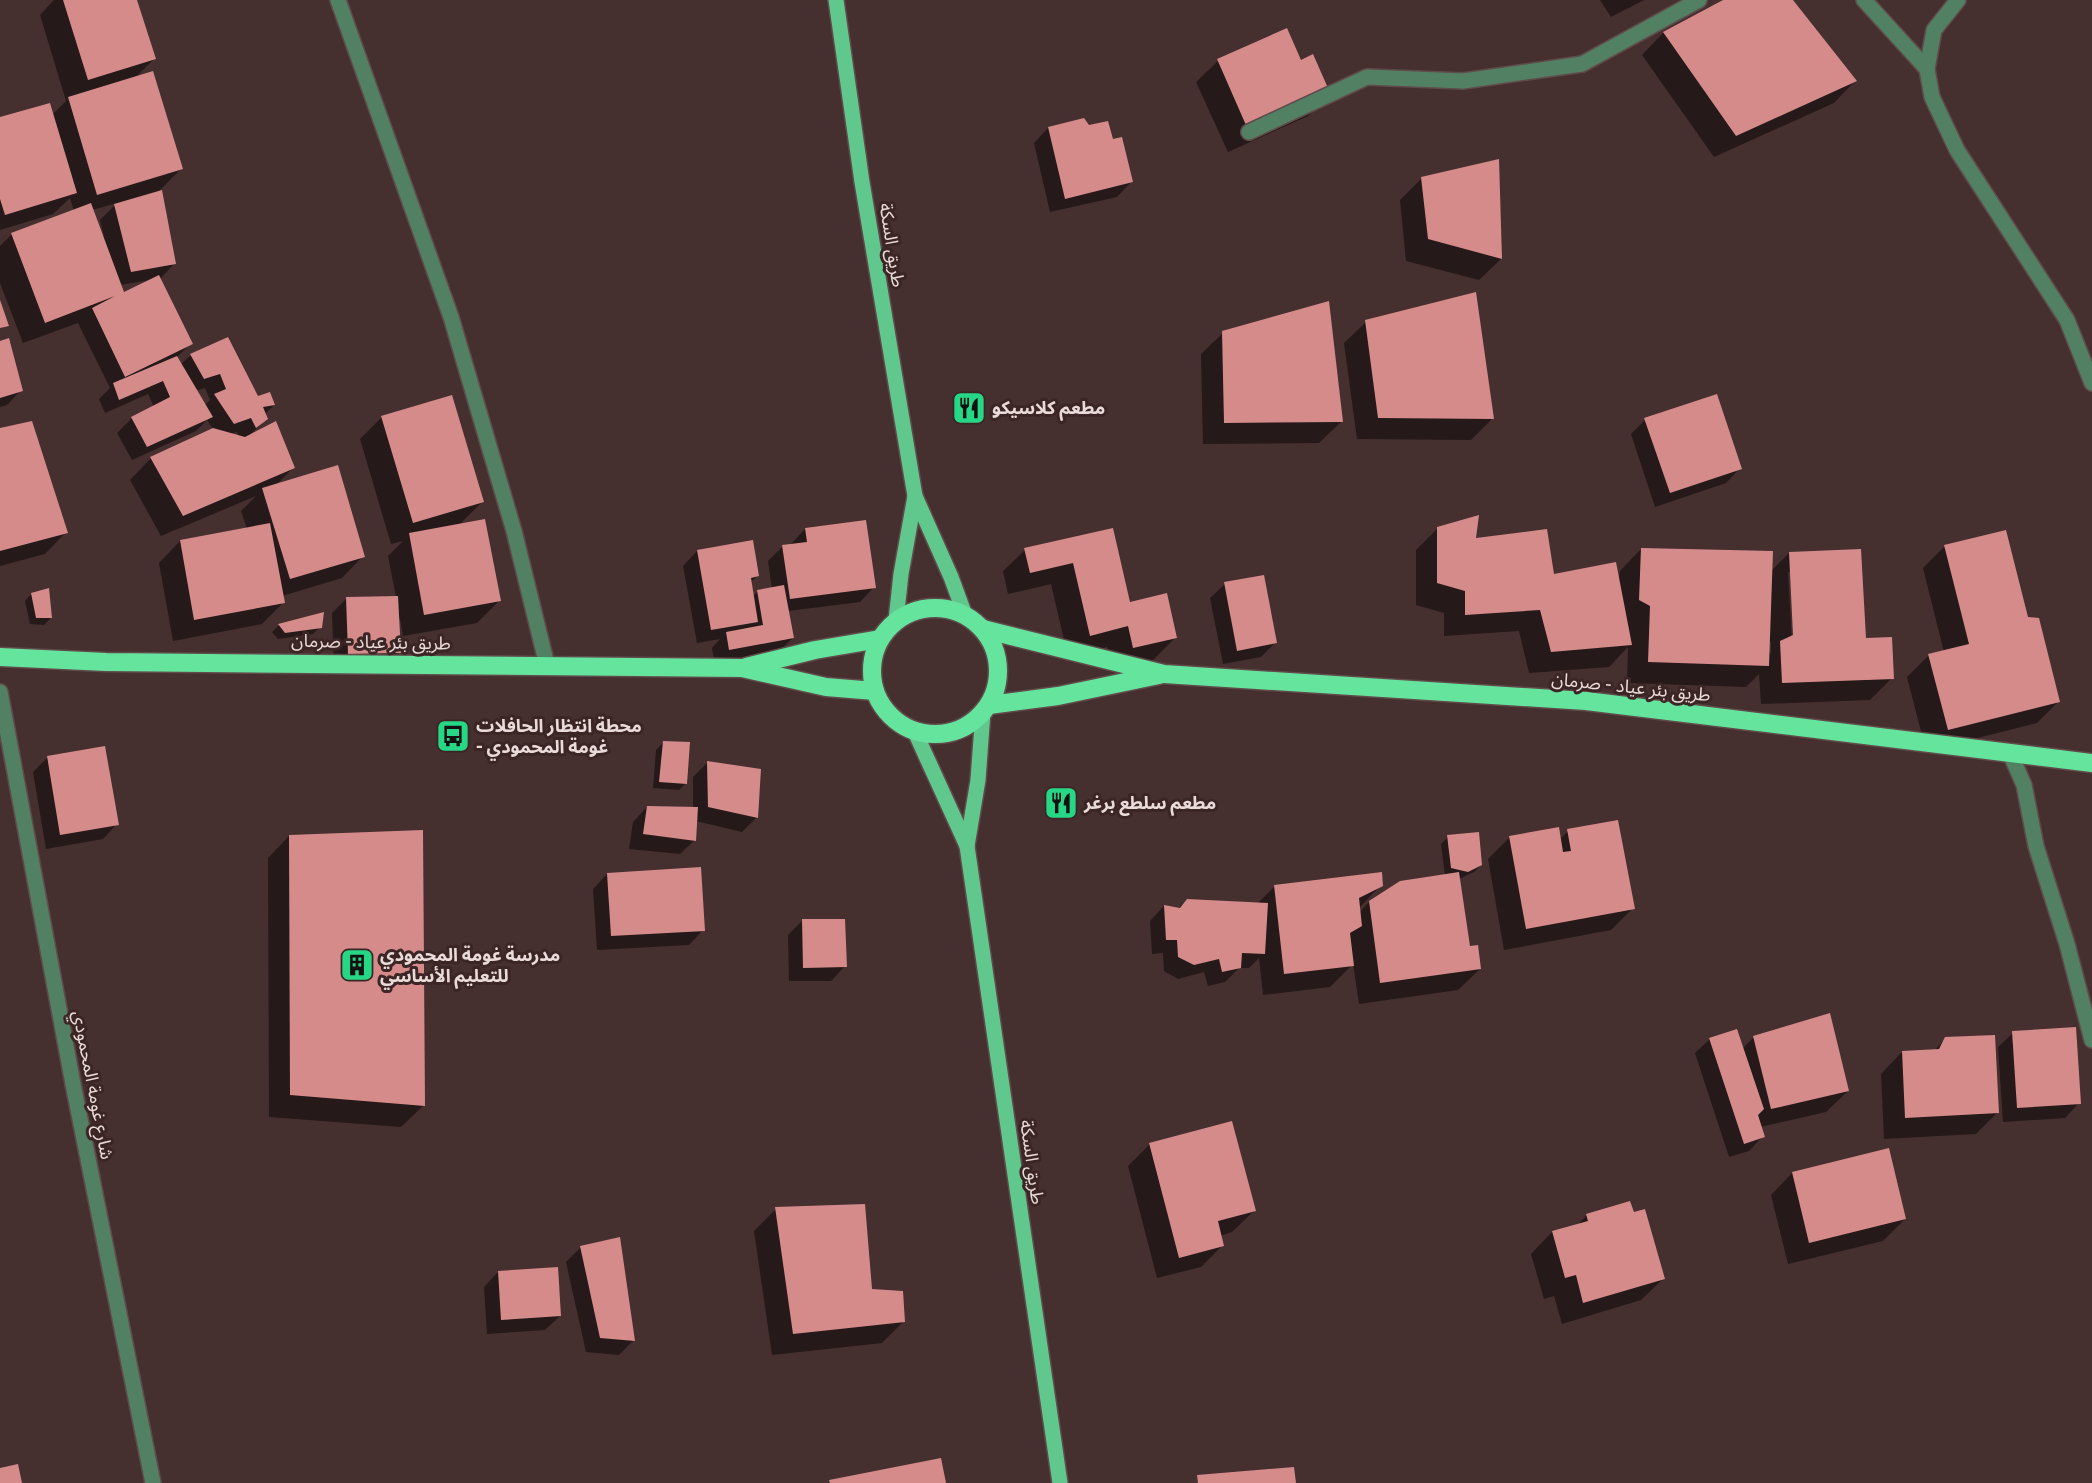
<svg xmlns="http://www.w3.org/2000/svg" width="2092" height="1483" font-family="'Fira Sans Condensed','Noto Sans Arabic',sans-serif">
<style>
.shadow{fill:#0007;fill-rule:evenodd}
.building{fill:#d68b8b}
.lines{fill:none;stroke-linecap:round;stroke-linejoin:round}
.minor-casing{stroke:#604b4b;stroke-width:18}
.major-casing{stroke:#604b4b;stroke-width:18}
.highway-casing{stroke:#604b4b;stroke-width:21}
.minor{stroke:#518063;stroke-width:15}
.major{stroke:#61c88d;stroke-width:15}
.highway{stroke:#65e49d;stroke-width:18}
.labels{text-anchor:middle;stroke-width:6;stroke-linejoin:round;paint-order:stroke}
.street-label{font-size:18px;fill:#eadbdb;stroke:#3c2525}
.poi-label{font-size:18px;font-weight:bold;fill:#eadbdb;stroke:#3c2525;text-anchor:start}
</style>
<rect width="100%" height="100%" fill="#462f2f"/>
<g class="shadow">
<path d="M54,0H136L154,59L134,79L181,169L156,194L174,264L160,279L191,343L176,358L180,365L191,355L227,339L257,398L274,405L265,414L266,419L251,434L294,467L276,485L363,556L342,578L282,596L284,602L262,624L173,641L159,563L180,541L247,529L241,511L256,496L161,536L130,480L151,458L214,430L207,420L196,431L132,460L117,433L132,418L154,407L148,394L105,413L99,399L110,388L78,323L23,343L0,283V246L11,235L74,211L70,198L53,214L0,230V119L52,115L66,101L40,15ZM117,203L100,220L104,236H102L92,210ZM150,280L124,294L120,285ZM205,388L210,400L204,406L195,391ZM237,432L239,437L230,434Z"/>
<polygon points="1600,0 1644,0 1611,17"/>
<polygon points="1726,0 1791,0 1855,81 1834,103 1714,157 1642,55 1663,33"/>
<polygon points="1218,61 1330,94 1308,116 1228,152 1196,82"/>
<polygon points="1088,127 1112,141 1131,182 1117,197 1050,212 1034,143 1048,128"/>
<polygon points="1422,178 1501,259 1479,280 1406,261 1400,200"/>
<polygon points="1366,322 1493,418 1471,440 1357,439 1344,343"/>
<polygon points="1223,333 1341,422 1319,443 1203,444 1201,354"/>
<polygon points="0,342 21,390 7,405 0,407"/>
<polygon points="382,417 482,502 459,525 499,601 477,623 403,636 400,619 398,619 399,652 384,667 334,668 332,613 347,598 396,597 388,556 403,541 391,544 360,439"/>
<polygon points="1645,420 1740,468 1726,483 1655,507 1631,434"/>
<polygon points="0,430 66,532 45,554 0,566"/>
<path d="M1438,528L1475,540L1553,575L1619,580L1620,571L1641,549L1770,572L1789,553L1864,640L1892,678L1870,700L1761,704L1759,674L1746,687L1627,683L1628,647L1609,667L1529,673L1519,631L1444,636V613L1416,605V550ZM1788,572H1791L1795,642L1792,643ZM1768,642H1771V652L1768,655Z"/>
<polygon points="805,529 874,587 860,602 788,611 793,638 778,652 715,664 712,648 720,639 697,643 683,566 697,551 757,576 751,582 753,596 758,591 772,589 768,561 783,546 791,544"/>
<polygon points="1112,530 1129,603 1175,638 1153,660 1112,669 1107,647 1068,657 1051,584 1008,594 1003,571 1025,550"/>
<polygon points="1945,546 2027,618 2058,702 2037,723 1926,751 1907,677 1929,655 1944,652 1923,568"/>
<polygon points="1225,584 1276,642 1261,657 1223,664 1210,598"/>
<polygon points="31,594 51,618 44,625 30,624 25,601"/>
<polygon points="322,614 320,627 313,634 278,639 272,632 278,626"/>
<polygon points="663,743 686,783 679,790 653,788 656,750"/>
<polygon points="47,758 117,824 103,839 46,849 33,772"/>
<polygon points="707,763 757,817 742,832 696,821 695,840 680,854 629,849 633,822 647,807 693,808 693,777"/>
<polygon points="1568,831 1633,908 1611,930 1504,950 1488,859 1509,838 1559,840"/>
<polygon points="289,836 423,1106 401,1127 269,1117 268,858"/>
<polygon points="1448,837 1481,865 1474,872 1459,879 1469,948 1480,969 1458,990 1359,1004 1353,964 1330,987 1263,995 1259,958 1249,968 1239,968 1225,982 1208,986 1204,972 1178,979 1164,971 1163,953 1152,954 1150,921 1164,906 1178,909 1188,900 1257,904 1275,886 1381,885 1359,908 1359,913 1369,902 1445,876 1441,844"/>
<polygon points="607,874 703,930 689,945 597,950 593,889"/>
<polygon points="802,921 845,966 831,981 789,981 788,935"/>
<polygon points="2013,1033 2079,1103 2065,1118 2003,1122 1998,1047"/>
<polygon points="1753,1038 1848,1091 1826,1112 1760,1127 1763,1136 1749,1151 1729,1157 1695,1053 1710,1039 1742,1049"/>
<polygon points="1946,1038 1998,1112 1976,1134 1884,1139 1881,1074 1902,1052 1934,1051"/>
<polygon points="1150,1144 1254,1211 1232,1232 1220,1236 1223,1245 1201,1267 1157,1278 1128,1166"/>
<polygon points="1792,1173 1905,1219 1883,1241 1788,1264 1771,1195"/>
<polygon points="776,1209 871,1291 903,1322 882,1343 772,1355 754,1231"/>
<polygon points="1587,1215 1663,1279 1641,1300 1562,1324 1554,1296 1544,1299 1531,1254 1552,1232 1576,1226"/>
<polygon points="619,1239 633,1341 619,1355 586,1352 566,1262 581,1247"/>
<polygon points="498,1272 560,1316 545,1330 487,1334 484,1287"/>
</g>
<g class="building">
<polygon points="63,0 137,0 156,59 88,80"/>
<polygon points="1723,0 1793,0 1857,81 1736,136 1663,32"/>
<polygon points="1287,28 1301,60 1313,54 1331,95 1249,132 1217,59"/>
<polygon points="153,71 183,169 97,195 68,97"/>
<polygon points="50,103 77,193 5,215 0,199 0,117"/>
<polygon points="1084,118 1089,125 1108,121 1113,139 1122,137 1133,182 1065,199 1048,127"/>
<polygon points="1499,159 1502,259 1428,239 1421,177"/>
<polygon points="162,190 176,264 131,272 114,204"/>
<polygon points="91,203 124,292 159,275 193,344 125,377 92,308 115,296 45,323 11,233"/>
<polygon points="1476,292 1494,419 1378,418 1365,320"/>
<polygon points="0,300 9,326 0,328"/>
<polygon points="1329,301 1343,422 1224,423 1222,331"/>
<polygon points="228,337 258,396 270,392 275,405 263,407 268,419 256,428 251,418 234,424 214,394 226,389 220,374 204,379 190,354"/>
<polygon points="9,338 23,391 0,398 0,341"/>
<polygon points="177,356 213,417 147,447 131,417 170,397 163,381 119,400 113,383"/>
<polygon points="1717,394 1742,469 1670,493 1644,418"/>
<polygon points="452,395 484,502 413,523 381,416"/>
<polygon points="32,421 68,533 0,551 0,428"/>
<polygon points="276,421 295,468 183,516 150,457 213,428 245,437"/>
<polygon points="338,465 365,557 290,579 262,488"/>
<polygon points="1479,515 1476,538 1547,529 1554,574 1616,562 1632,645 1551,652 1540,610 1465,615 1465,591 1437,583 1437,527"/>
<polygon points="485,519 501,601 424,615 409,533"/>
<polygon points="866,520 876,588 790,599 782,545 807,542 805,528"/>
<polygon points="270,523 285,603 194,620 180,540"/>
<polygon points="1113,528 1130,602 1167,593 1177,638 1133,648 1128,626 1090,636 1073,563 1030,573 1024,548"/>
<polygon points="2006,530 2028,617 2039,618 2060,702 1948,730 1928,654 1969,644 1944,545"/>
<polygon points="753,540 759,576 751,578 758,622 711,630 697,550"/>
<polygon points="1641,548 1773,551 1769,666 1648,662 1650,606 1639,600"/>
<polygon points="1861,549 1866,638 1892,637 1894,679 1782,683 1780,641 1793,635 1789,552"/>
<polygon points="1264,575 1277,643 1237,651 1224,582"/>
<polygon points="784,585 794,638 729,650 726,632 763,625 757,590"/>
<polygon points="49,588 52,618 36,618 31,593"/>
<polygon points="398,596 401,653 348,654 346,597"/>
<polygon points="324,612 322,628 285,633 278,624"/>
<polygon points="663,741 690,742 687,784 659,782"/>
<polygon points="105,746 119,825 60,835 47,756"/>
<polygon points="707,761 761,769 758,818 708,807"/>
<polygon points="647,806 698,807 696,841 643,834"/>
<polygon points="1618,820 1635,909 1526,929 1509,836 1559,827 1563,852 1571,851 1567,829"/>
<polygon points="423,830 425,1106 290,1095 289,835"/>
<polygon points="1479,832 1482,865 1468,872 1451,868 1447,835"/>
<polygon points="701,867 705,931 611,936 607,873"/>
<polygon points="1382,872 1383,886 1359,898 1362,926 1350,933 1354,966 1284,974 1274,885"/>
<polygon points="1459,872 1470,946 1478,945 1481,969 1380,983 1369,901 1400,881"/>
<polygon points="1187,899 1268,903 1265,954 1242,953 1241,968 1222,972 1219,959 1194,965 1178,957 1177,940 1166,940 1164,905 1180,908"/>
<polygon points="802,919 845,919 847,967 803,968"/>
<polygon points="1830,1013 1849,1091 1771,1109 1753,1036"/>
<polygon points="2076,1027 2081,1104 2017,1108 2012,1031"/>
<polygon points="1737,1029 1764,1109 1758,1115 1765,1137 1744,1144 1709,1038"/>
<polygon points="1995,1035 1999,1113 1905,1118 1902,1051 1939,1049 1945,1037"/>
<polygon points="1232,1121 1256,1211 1218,1221 1224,1246 1179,1258 1149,1143"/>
<polygon points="1889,1148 1906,1219 1809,1243 1792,1172"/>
<polygon points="1630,1201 1634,1212 1645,1209 1665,1279 1583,1303 1576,1275 1565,1278 1552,1231 1588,1221 1586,1214"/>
<polygon points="865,1204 872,1289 903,1291 905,1322 793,1334 775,1207"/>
<polygon points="620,1237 635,1341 600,1338 580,1246"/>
<polygon points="558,1267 561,1316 501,1320 498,1271"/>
<polygon points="941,1458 946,1483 830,1483 829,1480"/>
<polygon points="18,1464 22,1483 0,1483 0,1468"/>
<polygon points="1294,1467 1296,1483 1198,1483 1197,1475"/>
</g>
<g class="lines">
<g class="minor-casing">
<g id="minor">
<polyline points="338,0 451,317 514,531 547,665"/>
<polyline points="1864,0 1927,69"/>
<polyline points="1958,0 1934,30 1927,69 1932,97 1957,150 2067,320 2092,383"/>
<polyline points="1249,132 1367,77 1463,81 1582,64 1699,0"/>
<polyline points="0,692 73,1084 153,1483"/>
<polyline points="2010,753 2024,785 2036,846 2067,944 2092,1040"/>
</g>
</g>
<g class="major-casing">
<g id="major">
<polyline points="836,0 862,182 915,496 951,577 965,615"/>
<polyline points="896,620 901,574 915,496"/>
<polyline points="983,712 978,780 967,846 1060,1483"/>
<polyline points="915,732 967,846"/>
</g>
</g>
<g class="highway-casing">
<g id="highway">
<circle cx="935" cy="671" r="63"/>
<polyline points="983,629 1164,674 1586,701 2092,763"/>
<polyline points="0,657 106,662 742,668 826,687 875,691"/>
<polyline points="746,667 815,650 880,639"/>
<polyline points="989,705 1058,696 1159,675"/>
</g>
</g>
<use href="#minor" class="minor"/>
<use href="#major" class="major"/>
<use href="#highway" class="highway"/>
</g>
<defs>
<g id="restaurant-square" transform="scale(1.725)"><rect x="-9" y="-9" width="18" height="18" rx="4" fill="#26d886" stroke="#3c2525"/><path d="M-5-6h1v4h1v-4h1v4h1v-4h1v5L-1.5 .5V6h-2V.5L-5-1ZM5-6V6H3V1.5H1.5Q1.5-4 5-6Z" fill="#111"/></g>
<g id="bus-square" transform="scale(1.725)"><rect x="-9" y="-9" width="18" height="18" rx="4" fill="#26d886" stroke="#3c2525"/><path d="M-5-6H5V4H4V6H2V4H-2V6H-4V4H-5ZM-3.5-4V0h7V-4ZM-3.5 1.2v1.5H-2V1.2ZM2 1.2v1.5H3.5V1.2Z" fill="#111"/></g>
<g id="building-square" transform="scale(1.725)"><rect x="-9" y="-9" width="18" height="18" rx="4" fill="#26d886" stroke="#3c2525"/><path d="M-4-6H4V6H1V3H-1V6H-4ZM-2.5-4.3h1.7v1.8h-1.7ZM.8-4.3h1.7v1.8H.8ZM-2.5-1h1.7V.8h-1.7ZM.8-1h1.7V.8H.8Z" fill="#111"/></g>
</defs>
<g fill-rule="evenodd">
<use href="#restaurant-square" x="969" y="408"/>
<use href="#bus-square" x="453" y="736"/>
<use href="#restaurant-square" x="1061" y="803"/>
<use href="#building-square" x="357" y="965"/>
</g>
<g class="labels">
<g class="street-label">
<text transform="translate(892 245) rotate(81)" y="6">طريق السكة</text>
<text transform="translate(371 642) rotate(1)" y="6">طريق بئر عياد - صرمان</text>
<text transform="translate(1631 687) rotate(6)" y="6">طريق بئر عياد - صرمان</text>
<text transform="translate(93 1085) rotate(79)" y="6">شارع غومة المحمودي</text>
<text transform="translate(1032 1162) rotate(82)" y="6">طريق السكة</text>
</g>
<g class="poi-label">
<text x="992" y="414">مطعم كلاسيكو</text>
<text x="476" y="732">محطة انتظار الحافلات<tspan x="476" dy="21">- غومة المحمودي</tspan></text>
<text x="1084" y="809">مطعم سلطع برغر</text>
<text x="380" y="961">مدرسة غومة المحمودي<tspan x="380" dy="21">للتعليم الأساسي</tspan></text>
</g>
</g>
</svg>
